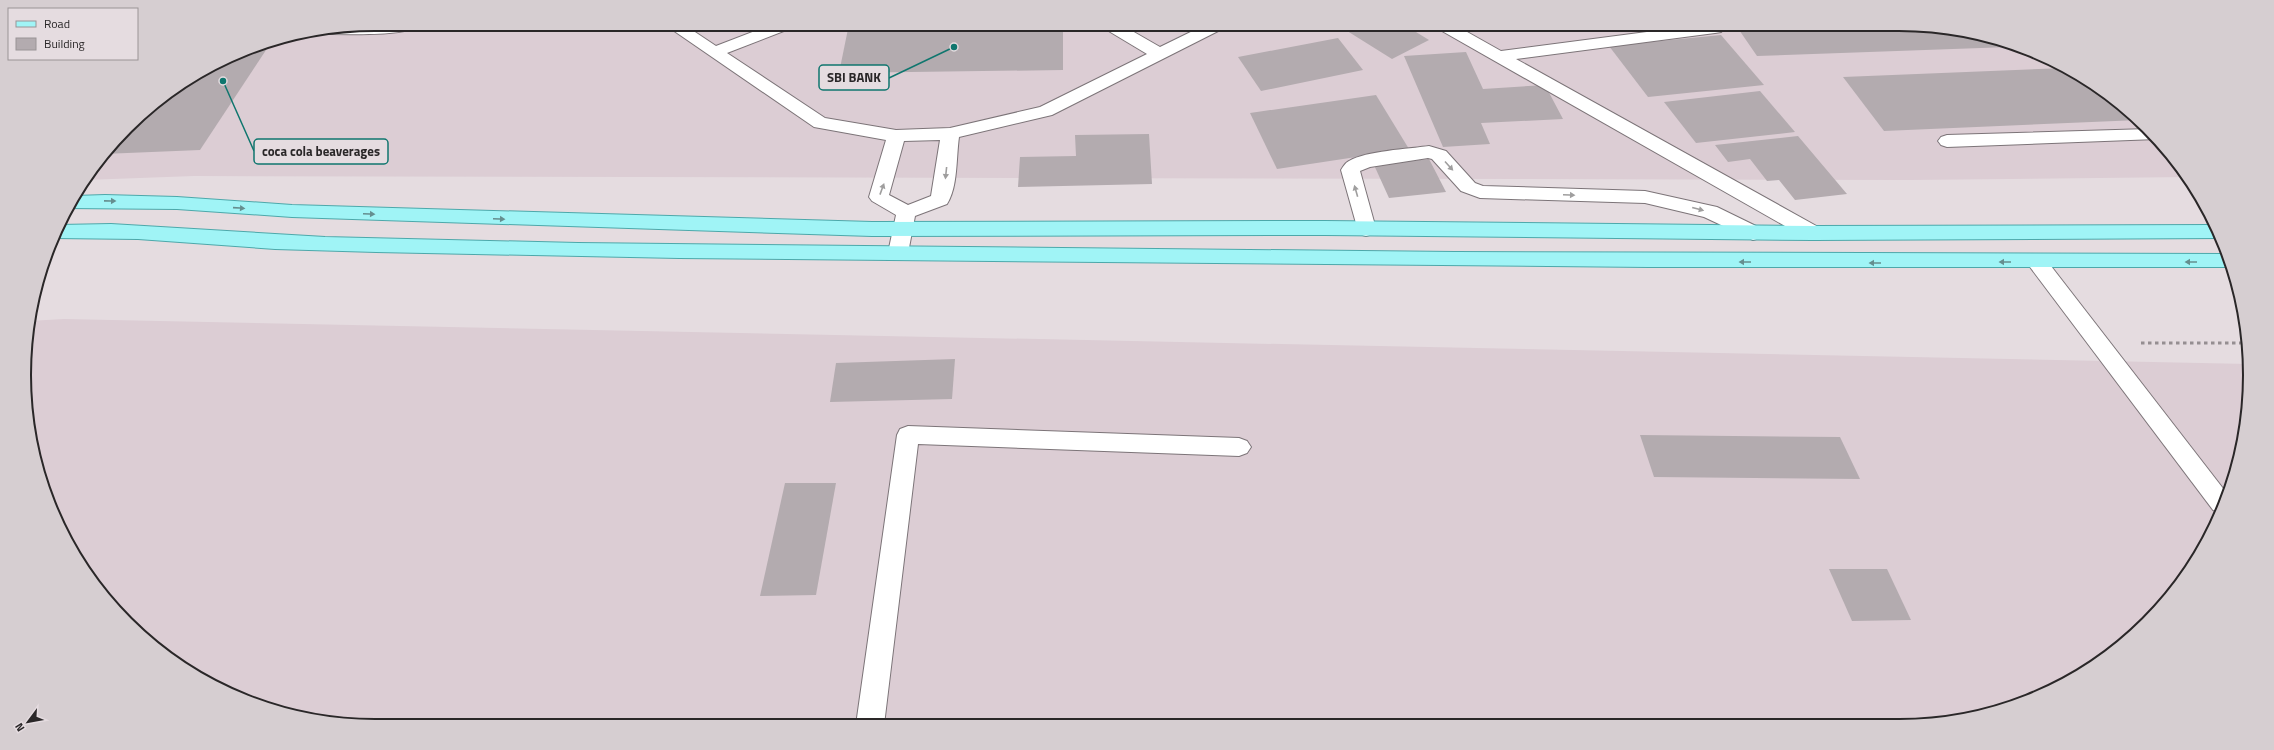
<svg xmlns="http://www.w3.org/2000/svg" width="2274" height="750" font-family="'Titillium Web',sans-serif">
<style>
.built{fill:#dccdd4}
.building{fill:#b3abaf}
.lines{fill:none;stroke-linecap:round;stroke-linejoin:round}
.service-casing{stroke:#7c7478;stroke-width:2}
.minor-casing{stroke:#7c7478;stroke-width:2}
.primary-casing{stroke:#4da8aa;stroke-width:2}
.path{stroke:#958e91;stroke-width:3;stroke-dasharray:3.5 3.5;stroke-linecap:butt}
.service{fill:#fff;fill-rule:evenodd}
.minor{fill:#fff;fill-rule:evenodd}
.primary{fill:#a0f4f6;fill-rule:evenodd}
.oneway{fill:#9f9e9e}
.oneway2{fill:#658e8f}
.rim{fill:none;stroke:#2a2728;stroke-width:2}
.leader{fill:none;stroke:#0f766e;stroke-width:1.5}
.callout-dot{fill:#0f766e;stroke:#e5dce0;stroke-width:1.5}
.callout{fill:#e5dce0;stroke:#0f766e;stroke-width:1.5}
.callout-label{font-size:13px;text-anchor:middle;font-weight:bold;fill:#2a2728}
</style>
<rect width="100%" height="100%" fill="#e5dce0"/>
<g class="built">
<polygon points="375,24 1899,24 1968,31 2034,51 2094,83 2147,127 2188,177 1909,180 194,176 85,180 96,162 143,111 241,51 307,31"/>
<polygon points="64,319 2249,364 2250,375 2243,444 2203,550 2131,639 2054,690 1945,723 375,726 306,719 241,699 180,667 96,588 60,530 36,466 25,398 27,329 29,321"/>
</g>
<g class="building">
<polygon points="849,24 1063,24 1063,70 839,73"/>
<polygon points="1336,24 1403,24 1429,40 1392,59"/>
<polygon points="1735,24 1899,24 1968,31 2003,42 2009,47 1757,56"/>
<polygon points="1721,35 1764,85 1648,97 1609,46"/>
<polygon points="1338,38 1363,70 1261,91 1238,57"/>
<polygon points="272,41 200,150 103,154 143,111 241,51"/>
<polygon points="1466,52 1483,89 1545,85 1563,119 1481,123 1490,144 1443,147 1404,56"/>
<polygon points="2066,68 2094,83 2139,120 1884,131 1843,77"/>
<polygon points="1760,91 1795,132 1696,143 1664,102"/>
<polygon points="1376,95 1409,149 1277,169 1250,113"/>
<polygon points="1149,134 1152,184 1018,187 1020,157 1076,156 1075,135"/>
<polygon points="1798,136 1847,194 1795,200 1779,180 1767,181 1750,159 1728,162 1715,145"/>
<polygon points="1429,159 1446,192 1389,198 1374,165"/>
<polygon points="955,359 952,399 830,402 836,363"/>
<polygon points="1640,435 1840,437 1860,479 1654,477"/>
<polygon points="785,483 836,483 816,595 760,596"/>
<polygon points="1829,569 1887,569 1911,620 1852,621"/>
</g>
<g class="lines">
<g class="service-casing">
<g id="service">
<path d="M375,24H421C412,37 342,34 324,34L316,30Z"/>
<path d="M664,24H683L716,46L773,24H796L794,27L727,53L825,118L896,130L950,128L1040,107L1147,54L1102,27L1100,24H1120L1160,47L1207,24H1228L1226,27L1052,115L959,137C956,158 958,187 947,204L915,216L908,253L905,258L898,260L891,258L888,253L896,215L872,201L869,197L886,140L814,127ZM940,140L931,196L908,205L889,195L904,141Z"/>
<polygon points="1433,24 1453,24 1501,51 1708,24 1729,24 1721,32 1715,33 1516,59 1820,228 1823,233 1820,238 1813,240 1806,238 1435,27"/>
<polygon points="2149,129 2157,139 1947,147 1941,145 1938,141 1941,137 1947,135"/>
<path d="M1429,146L1446,151L1475,183L1483,186L1645,191L1717,207L1760,228L1763,233L1760,238L1753,240L1704,217L1645,203L1480,198L1461,191L1432,159L1428,158L1370,167L1360,171L1376,229L1373,234L1366,236L1359,234L1341,170C1343,167 1345,163 1349,161C1366,151 1408,149 1429,146Z"/>
<polygon points="2037,255 2044,257 2225,491 2218,512 2213,510 2030,267 2027,262 2030,257"/>
</g>
</g>
<g class="minor-casing">
<polygon id="minor" points="908,426 1239,438 1247,441 1251,447 1247,453 1239,456 918,444 884,725 856,725 897,435 900,429"/>
</g>
<g class="primary-casing">
<g id="primary">
<polygon points="105,195 177,197 292,205 872,222 1325,221 1813,226 2215,225 2222,238 1813,240 1325,235 872,236 292,217 177,209 67,208 75,196"/>
<polygon points="111,224 325,237 578,243 1454,252 2227,254 2231,267 1648,267 679,258 376,252 275,249 138,239 55,238 59,225"/>
</g>
</g>
<polyline class="path" points="2141,343 2247,343"/>
<use href="#service" class="service"/>
<use href="#minor" class="minor"/>
<use href="#primary" class="primary"/>
</g>
<defs><path id="oneway-solid" d="M-6-.8H1V-3.2L6.5 0L1 3.2V.8H-6Z"/></defs>
<g class="oneway">
<use href="#oneway-solid" transform="translate(1449 166) rotate(48)"/>
<use href="#oneway-solid" transform="translate(946 173) rotate(96)"/>
<use href="#oneway-solid" transform="translate(882 189) rotate(-70)"/>
<use href="#oneway-solid" transform="translate(1356 191) rotate(-106)"/>
<use href="#oneway-solid" transform="translate(1569 195) rotate(2)"/>
<use href="#oneway-solid" transform="translate(1698 209) rotate(15)"/>
</g>
<g class="oneway2">
<use href="#oneway-solid" transform="translate(110 201) rotate(1)"/>
<use href="#oneway-solid" transform="translate(239 208) rotate(4)"/>
<use href="#oneway-solid" transform="translate(369 214) rotate(2)"/>
<use href="#oneway-solid" transform="translate(499 219) rotate(2)"/>
<use href="#oneway-solid" transform="translate(1745 262) rotate(-180)"/>
<use href="#oneway-solid" transform="translate(2005 262) rotate(180)"/>
<use href="#oneway-solid" transform="translate(2191 262) rotate(180)"/>
<use href="#oneway-solid" transform="translate(1875 263) rotate(-180)"/>
</g>
<path d="M0 0H2274V750H0ZM375 31H1899A344 344 0 0 1 2243 375V375A344 344 0 0 1 1899 719H375A344 344 0 0 1 31 375V375A344 344 0 0 1 375 31Z" fill="#d6ced1" fill-rule="evenodd"/>
<path class="rim" d="M375 31H1899A344 344 0 0 1 2243 375V375A344 344 0 0 1 1899 719H375A344 344 0 0 1 31 375V375A344 344 0 0 1 375 31Z"/>
<path class="leader" d="M954 47L889 78M223 81L254 151"/>
<g class="callout-dot">
<circle cx="954" cy="47" r="4"/>
<circle cx="223" cy="81" r="4"/>
</g>
<g class="callout">
<rect x="819" y="65" width="70" height="25" rx="4"/>
<rect x="254" y="139" width="134" height="25" rx="4"/>
</g>
<g class="callout-label">
<text x="854" y="82">SBI BANK</text>
<text x="321" y="156">coca cola beaverages</text>
</g>
<rect x="8" y="8" width="130" height="52" fill="#e5dce0" stroke="#9a9496"/>
<rect x="16" y="21" width="20" height="6" fill="#a0f4f6" stroke="#9a9496"/>
<text x="44" y="28" font-size="12" fill="#2a2728">Road</text>
<rect x="16" y="38" width="20" height="12" fill="#b3abaf" stroke="#9a9496"/>
<text x="44" y="48" font-size="12" fill="#2a2728">Building</text>
<g transform="translate(28 722) rotate(238)" stroke="#e5dce0" stroke-width="3" paint-order="stroke">
<path d="M0-3L7 15L0 10L-7 15Z" fill="#2a2728"/>
<text y="-6" font-size="11" font-weight="bold" text-anchor="middle" fill="#2a2728">N</text>
</g>
</svg>
